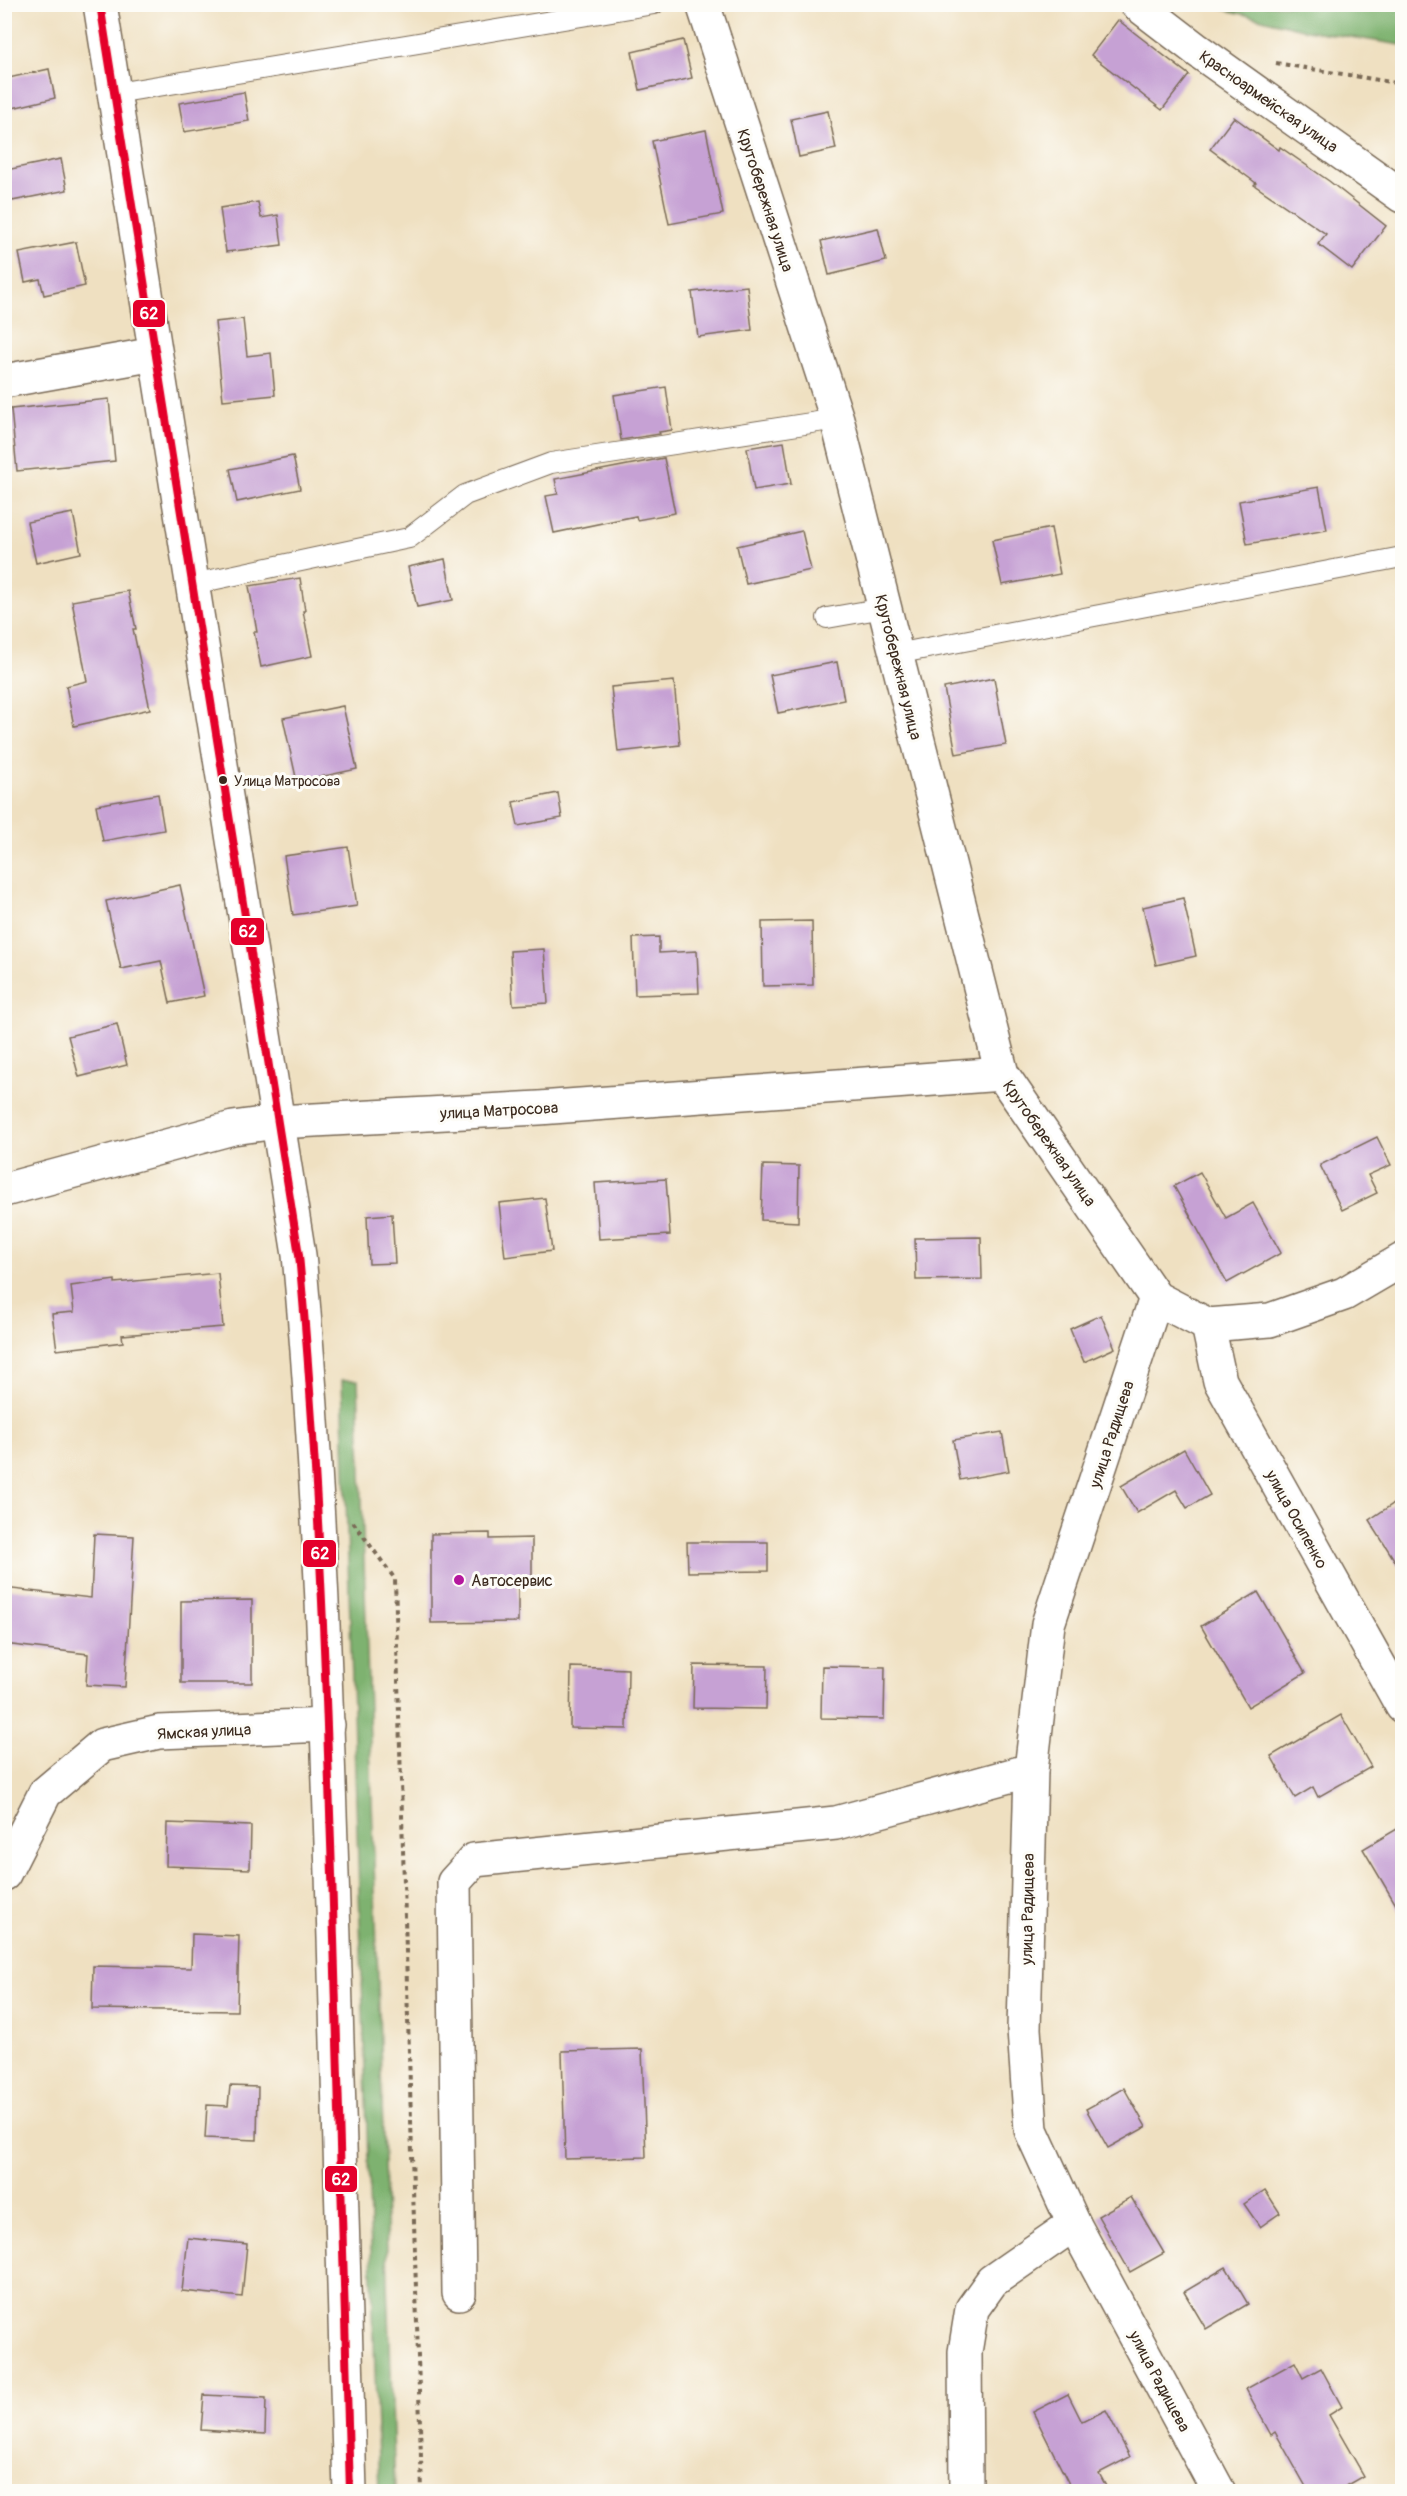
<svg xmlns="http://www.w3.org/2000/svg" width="1407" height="2496" font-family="Pangolin,sans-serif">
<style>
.forest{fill:#7eb26f;stroke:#5c6e46;stroke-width:1.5}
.building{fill:#c6a1d4}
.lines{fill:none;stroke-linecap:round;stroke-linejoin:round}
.service-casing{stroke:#7a6a57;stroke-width:22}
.minor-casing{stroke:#7a6a57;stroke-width:36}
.tertiary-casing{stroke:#7a6a57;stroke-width:36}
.path{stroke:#7a6a57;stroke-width:4;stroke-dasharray:4.5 4.5;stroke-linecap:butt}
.service{stroke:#fff;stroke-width:20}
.minor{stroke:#fff;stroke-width:33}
.tertiary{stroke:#fff;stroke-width:33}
.bus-1-casing{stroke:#fdfcf7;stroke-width:12}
.bus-1{stroke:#e4002b;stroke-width:8}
.bus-dot{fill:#3b2a1e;stroke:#fdfcf7;stroke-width:2}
.poi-dot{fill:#b5179e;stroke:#fdfcf7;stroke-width:2}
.labels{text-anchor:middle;stroke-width:6;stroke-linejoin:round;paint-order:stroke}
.bus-label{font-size:14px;fill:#3b2a1e;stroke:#fdfcf7;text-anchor:start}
.street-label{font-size:16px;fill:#3b2a1e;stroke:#fdfcf7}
.poi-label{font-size:16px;fill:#3b2a1e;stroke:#fdfcf7;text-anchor:start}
.line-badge{stroke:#fdfcf7;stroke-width:2}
.badge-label{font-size:16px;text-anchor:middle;font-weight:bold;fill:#fff}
</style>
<rect width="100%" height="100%" fill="#fdfcf7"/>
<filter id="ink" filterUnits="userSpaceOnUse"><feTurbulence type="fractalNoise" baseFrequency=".0167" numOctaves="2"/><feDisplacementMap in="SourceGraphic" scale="12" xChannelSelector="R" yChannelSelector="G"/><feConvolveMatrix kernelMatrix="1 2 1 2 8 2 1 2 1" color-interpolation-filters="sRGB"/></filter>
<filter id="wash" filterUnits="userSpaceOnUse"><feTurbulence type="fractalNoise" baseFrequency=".008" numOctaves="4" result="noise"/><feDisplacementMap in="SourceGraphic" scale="24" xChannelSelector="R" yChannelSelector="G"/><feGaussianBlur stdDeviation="1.35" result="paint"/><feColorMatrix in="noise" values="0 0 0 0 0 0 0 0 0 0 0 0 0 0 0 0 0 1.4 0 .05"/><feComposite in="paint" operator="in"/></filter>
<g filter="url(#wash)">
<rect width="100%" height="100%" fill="#efe0c1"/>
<g class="forest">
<polygon points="1207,5 1402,5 1402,45 1306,30"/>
<polygon points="342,1380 358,1380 395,2492 379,2491"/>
</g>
<g id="blocks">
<g class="building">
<polygon points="1118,20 1189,75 1162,110 1091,55"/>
<polygon points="683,40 692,78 640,90 632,52"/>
<polygon points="49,69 55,98 4,110 4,79"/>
<polygon points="244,92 249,121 184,132 179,103"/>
<polygon points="828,111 836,149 799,157 791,119"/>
<polygon points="1234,117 1279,150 1280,147 1329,181 1386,226 1352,270 1318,244 1326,234 1254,185 1256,183 1210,149"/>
<polygon points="706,130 723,214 669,224 652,141"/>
<polygon points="61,159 67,190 12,201 6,170"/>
<polygon points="258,202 261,218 278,215 282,245 226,252 220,208"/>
<polygon points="878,228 886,261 829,275 821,241"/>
<polygon points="76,242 85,286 44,295 40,279 25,282 19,253"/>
<polygon points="747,286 752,330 698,337 692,292"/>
<polygon points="243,319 247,356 271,353 275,395 223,400 215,322"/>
<polygon points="666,387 672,430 659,432 660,434 621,440 614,395"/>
<polygon points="109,399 115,461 17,471 11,409"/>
<polygon points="784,442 791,484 754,490 747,448"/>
<polygon points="293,456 300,489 237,502 230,469"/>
<polygon points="664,458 675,513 637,520 636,516 554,533 546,496 558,494 555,479"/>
<polygon points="1319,487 1327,530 1247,544 1239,501"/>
<polygon points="73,513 81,553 36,563 27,522"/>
<polygon points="1051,528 1060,574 1002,585 992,540"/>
<polygon points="802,531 811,570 746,584 737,546"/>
<polygon points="445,559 453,600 417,607 408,567"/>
<polygon points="300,578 305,611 303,611 312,656 261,667 254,632 257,632 249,586"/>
<polygon points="128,591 136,629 133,629 150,709 74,726 66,686 87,681 72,601"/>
<polygon points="837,662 844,700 778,713 770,675"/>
<polygon points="994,678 1006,745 956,754 944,688"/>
<polygon points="674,681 680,745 618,752 611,687"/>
<polygon points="343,706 357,769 297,782 283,718"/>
<polygon points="558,793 562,818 518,826 513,802"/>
<polygon points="158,794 164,830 103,841 96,805"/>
<polygon points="348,847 357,906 293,915 284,856"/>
<polygon points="180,885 204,996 170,1003 161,961 121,969 106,901"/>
<polygon points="1183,898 1196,956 1156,965 1143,907"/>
<polygon points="812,921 813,985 763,986 762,922"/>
<polygon points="659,937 659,953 697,951 699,993 635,995 633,938"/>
<polygon points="544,949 548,1003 513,1005 510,951"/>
<polygon points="117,1024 127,1065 79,1077 68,1036"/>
<polygon points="1377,1137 1391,1165 1368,1175 1377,1193 1342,1210 1320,1165"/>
<polygon points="763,1165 799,1166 798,1222 761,1220"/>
<polygon points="1200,1172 1226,1218 1253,1203 1281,1253 1227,1283 1174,1186"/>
<polygon points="666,1179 670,1235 599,1239 595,1183"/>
<polygon points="545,1198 552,1251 505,1257 499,1203"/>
<polygon points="392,1214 395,1263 369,1264 367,1216"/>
<polygon points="981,1237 982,1279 916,1280 915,1238"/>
<polygon points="218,1273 223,1327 122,1335 123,1342 57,1350 52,1314 74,1312 71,1286 115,1280 115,1283"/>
<polygon points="1101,1315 1115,1348 1084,1362 1070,1329"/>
<polygon points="1002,1432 1009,1471 960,1480 953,1440"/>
<polygon points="1184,1449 1210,1495 1187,1508 1176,1490 1137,1513 1121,1486"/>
<polygon points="1402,1498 1402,1572 1369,1520"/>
<polygon points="490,1533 490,1539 532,1538 532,1577 518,1577 518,1622 431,1623 431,1534"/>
<polygon points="94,1534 134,1536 125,1687 86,1685 88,1654 4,1644 4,1588 91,1598"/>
<polygon points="687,1542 768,1542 768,1571 688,1572"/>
<polygon points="1258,1592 1305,1673 1248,1707 1201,1626"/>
<polygon points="252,1600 252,1683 181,1683 181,1601"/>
<polygon points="694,1665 767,1666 766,1709 693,1708"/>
<polygon points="822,1666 885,1667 884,1719 821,1718"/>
<polygon points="571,1667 628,1669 627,1729 570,1728"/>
<polygon points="1341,1715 1371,1767 1318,1797 1313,1787 1295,1798 1271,1756"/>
<polygon points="167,1823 251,1826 250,1869 166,1866"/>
<polygon points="1402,1826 1402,1915 1363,1849"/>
<polygon points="192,1934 239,1936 237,2011 92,2009 93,1966 191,1968"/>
<polygon points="642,2049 646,2157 565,2159 562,2051"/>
<polygon points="230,2086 258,2087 257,2140 205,2138 207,2105 228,2106"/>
<polygon points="1124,2088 1146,2127 1108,2148 1086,2109"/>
<polygon points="1265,2190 1280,2213 1260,2227 1244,2204"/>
<polygon points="1131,2197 1164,2253 1130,2272 1098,2216"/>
<polygon points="188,2238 247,2244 242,2297 182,2291"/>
<polygon points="1226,2267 1248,2304 1206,2329 1184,2292"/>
<polygon points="1295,2362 1303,2378 1321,2368 1342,2407 1329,2415 1364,2476 1336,2492 1309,2492 1275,2432 1271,2435 1246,2389"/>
<polygon points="1068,2394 1082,2422 1106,2410 1130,2457 1099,2473 1109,2492 1073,2492 1033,2412"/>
<polygon points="204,2395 266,2398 265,2434 201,2430"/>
</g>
</g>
</g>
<g filter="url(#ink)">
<use href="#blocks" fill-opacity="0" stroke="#7a6a57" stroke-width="1.5"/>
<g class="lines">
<g class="service-casing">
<g id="service">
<polyline points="116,93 654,4"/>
<polyline points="193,584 409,538 465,495 551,463 837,419"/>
<polyline points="827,618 884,608"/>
<polyline points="896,654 1402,557"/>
</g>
</g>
<g class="minor-casing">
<g id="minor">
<polyline points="703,4 837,419 1002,1074"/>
<polyline points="1137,4 1197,50 1402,196"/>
<polyline points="4,381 155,354"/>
<polyline points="4,1190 233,1128 277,1122"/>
<polyline points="1156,1298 1048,1624 1031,1770 1024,2029 1031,2130 1074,2224 1219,2492"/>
<polyline points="1208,1325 1220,1381 1402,1706"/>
<polyline points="4,1874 45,1793 102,1745 159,1732 328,1725"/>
<polyline points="459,2293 454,1882 474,1860 836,1823 1031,1770"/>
<polyline points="966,2492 965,2352 972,2309 992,2281 1074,2224"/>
</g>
</g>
<g class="tertiary-casing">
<g id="tertiary">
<path d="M100,4L299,1255C320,1482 327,1710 334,1938C339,2123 345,2307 350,2492"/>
<polyline points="277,1122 539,1108 1002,1074 1156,1298 1208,1325 1270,1320 1344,1294 1402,1260"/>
</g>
</g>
<g class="path">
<polyline points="1276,63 1402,84"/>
<polyline points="353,1522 395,1579 422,2492"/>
</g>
<use href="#service" class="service"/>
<use href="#minor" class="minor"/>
<use href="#tertiary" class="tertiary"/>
<g class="bus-1-casing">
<path id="bus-1" d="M100,4L299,1255C320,1482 327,1710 334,1938C339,2123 345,2307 350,2492"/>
</g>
<use href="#bus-1" class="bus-1"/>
</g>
</g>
<circle class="bus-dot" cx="223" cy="780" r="5"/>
<circle class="poi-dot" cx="459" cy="1580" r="6"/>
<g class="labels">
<g class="bus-label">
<text x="234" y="786">Улица Матросова</text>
</g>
<g class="street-label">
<text transform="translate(1269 101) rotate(35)" y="6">Красноармейская улица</text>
<text transform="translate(766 200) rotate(72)" y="6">Крутобережная улица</text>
<text transform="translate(899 667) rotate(76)" y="6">Крутобережная улица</text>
<text transform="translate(499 1110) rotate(-3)" y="6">улица Матросова</text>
<text transform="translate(1050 1143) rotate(55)" y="6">Крутобережная улица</text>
<text transform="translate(1111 1434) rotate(-72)" y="6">улица Радищева</text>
<text transform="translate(1297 1519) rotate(61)" y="6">улица Осипенко</text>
<text transform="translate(204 1731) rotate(-3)" y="6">Ямская улица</text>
<text transform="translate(1027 1909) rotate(-89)" y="6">улица Радищева</text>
<text transform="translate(1160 2381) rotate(62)" y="6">улица Радищева</text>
</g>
<g class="poi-label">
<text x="471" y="1586">Автосервис</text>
</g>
</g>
<g class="line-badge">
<rect x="132" y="299" width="34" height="29" rx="6" fill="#e4002b"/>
<rect x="230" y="917" width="35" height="29" rx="6" fill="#e4002b"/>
<rect x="302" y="1539" width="35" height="29" rx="6" fill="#e4002b"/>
<rect x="324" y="2165" width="34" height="28" rx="6" fill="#e4002b"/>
</g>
<g class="badge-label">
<text x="149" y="319">62</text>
<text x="248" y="937">62</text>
<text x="320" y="1559">62</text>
<text x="341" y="2185">62</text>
</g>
<rect width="1407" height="2496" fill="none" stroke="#fdfcf7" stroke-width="24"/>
</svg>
